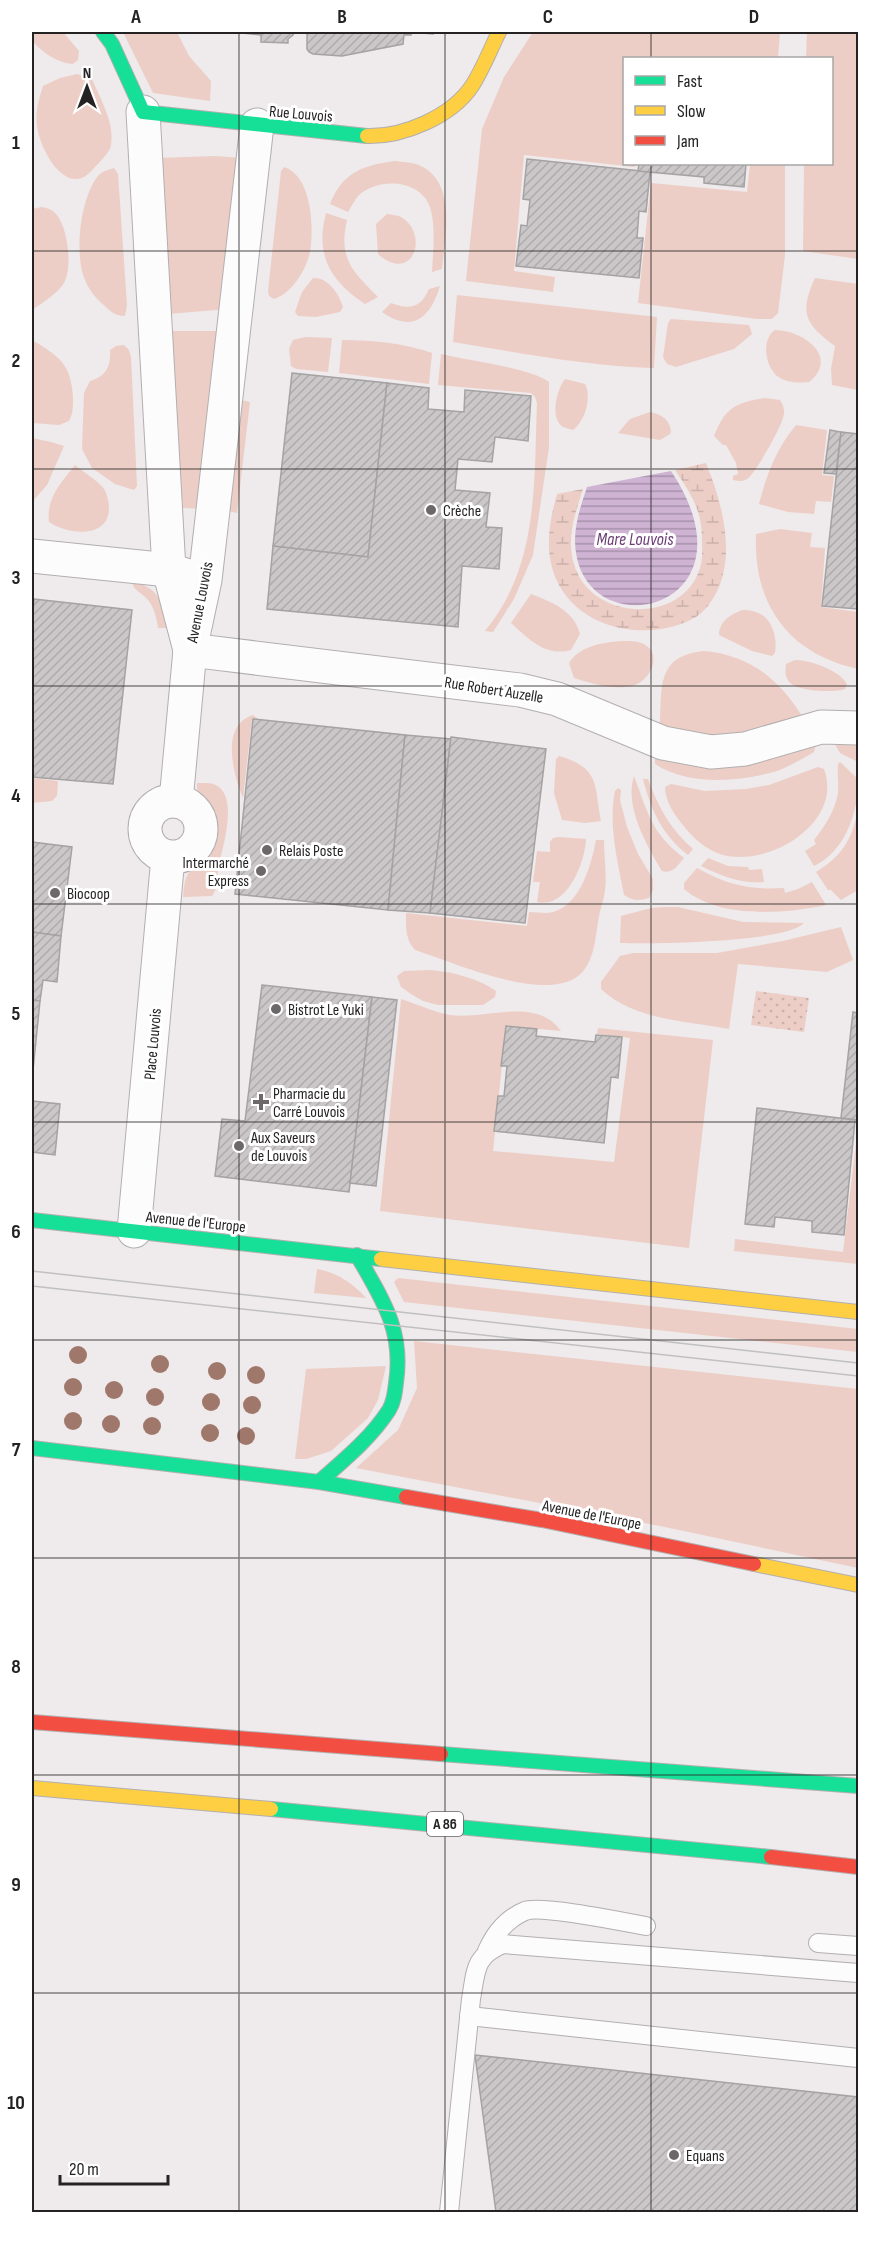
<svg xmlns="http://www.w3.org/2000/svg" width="890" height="2244" font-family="'Sofia Sans Condensed',sans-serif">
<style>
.green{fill:#eccec6}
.wetland{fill:url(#wetland-marsh)}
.park{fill:url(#park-dots)}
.water{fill:url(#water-rules)}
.building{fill:url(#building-hatch);stroke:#a5a2a3;stroke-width:1.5}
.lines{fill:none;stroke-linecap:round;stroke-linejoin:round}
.lane-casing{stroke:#b2afb0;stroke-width:20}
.street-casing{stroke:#b2afb0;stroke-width:35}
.fast-casing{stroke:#b2afb0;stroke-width:16}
.slow-casing{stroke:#b2afb0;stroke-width:16}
.jam-casing{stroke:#b2afb0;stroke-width:16}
.lane{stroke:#fdfcfc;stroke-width:18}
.street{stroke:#fdfcfc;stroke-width:33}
.fast{stroke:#16e098;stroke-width:14}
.slow{stroke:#ffcf43;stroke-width:14}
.jam{stroke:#f24e42;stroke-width:14}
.tram{stroke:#c1c0c0;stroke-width:1.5}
.tree{fill:#a0786b}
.grid{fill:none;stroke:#252223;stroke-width:1.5;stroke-opacity:0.55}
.poi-dot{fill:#6c6869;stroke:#fff;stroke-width:2}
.labels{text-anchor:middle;stroke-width:6;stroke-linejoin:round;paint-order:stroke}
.shield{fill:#fff;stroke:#666465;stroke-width:1.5}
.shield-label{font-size:15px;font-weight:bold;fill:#252223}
.street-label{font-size:16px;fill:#252223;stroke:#fff}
.poi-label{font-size:16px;fill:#252223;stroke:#fff;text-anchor:start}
.water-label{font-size:18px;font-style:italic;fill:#6c3d77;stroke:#fff}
.neatline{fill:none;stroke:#252223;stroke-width:2}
.grid-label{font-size:20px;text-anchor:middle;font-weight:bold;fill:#252223}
</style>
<defs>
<pattern id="wetland-marsh" width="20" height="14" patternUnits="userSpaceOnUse" patternTransform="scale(1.5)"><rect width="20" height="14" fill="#eccec6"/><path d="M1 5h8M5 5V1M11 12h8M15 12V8" fill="none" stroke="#cab1aa"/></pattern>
<pattern id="park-dots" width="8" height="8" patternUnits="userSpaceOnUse" patternTransform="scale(1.5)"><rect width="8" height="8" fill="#eccec6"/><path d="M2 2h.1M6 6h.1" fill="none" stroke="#cab1aa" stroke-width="1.8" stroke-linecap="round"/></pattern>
<pattern id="water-rules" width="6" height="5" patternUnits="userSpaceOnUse" patternTransform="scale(1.5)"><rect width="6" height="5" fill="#ceb3d3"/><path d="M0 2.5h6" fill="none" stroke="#a791ab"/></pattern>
<pattern id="building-hatch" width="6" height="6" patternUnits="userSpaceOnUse" patternTransform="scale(1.5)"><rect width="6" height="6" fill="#cbc7c8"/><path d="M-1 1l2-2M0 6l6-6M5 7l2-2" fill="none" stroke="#aeabac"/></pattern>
</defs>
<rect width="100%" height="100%" fill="#efeaeb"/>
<g class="green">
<path d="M32,32H63L79,51L78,60L73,64C57,63 42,52 32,41Z"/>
<polygon points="123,32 177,32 189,56 211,81 210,101 153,93"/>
<polygon points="533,32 780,32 778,58 624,58 624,164 636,164 635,167 524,155 514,271 555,277 553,292 466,281 482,129 504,77"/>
<polygon points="807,32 858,32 858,259 803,251 804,164 832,164 832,58 806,58"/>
<path d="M77,74L92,79C100,98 115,123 111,145C110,152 102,159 98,164C94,168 89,174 84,177C60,189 39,145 37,126C35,111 39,99 43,86L60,78Z"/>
<polygon points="214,156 243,158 228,309 168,314 157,158"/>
<path d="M394,161C402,162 414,162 421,166C457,184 445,237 442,269L432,272C433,252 436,226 430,207C420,179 378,177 358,196C354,201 351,207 348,212L330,204C343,172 362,166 394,161Z"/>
<polygon points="750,164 785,164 785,255 778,313 772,319 757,319 638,303 651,183 747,192"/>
<path d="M284,167C312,176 314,228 310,252C306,270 292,293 274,299L269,296L268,291L281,171Z"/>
<path d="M114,168L118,174L127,305L125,316C116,316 111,312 105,306C97,300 89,290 85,280C74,255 80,198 98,176C102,171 108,170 114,168Z"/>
<path d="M42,207C46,208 51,209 54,212C68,224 73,268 64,283C57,294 42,303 32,310V209Z"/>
<path d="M326,213L347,220C338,259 353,272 378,297L365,304C330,281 315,255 326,213Z"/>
<path d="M387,214C391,215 397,215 401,217C430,234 413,285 378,254L376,224Z"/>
<path d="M313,278C328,277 339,294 343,307L340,312L316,317L298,316L295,312L302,292Z"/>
<path d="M815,278L858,284V390L832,385L831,369L835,346C805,324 799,313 815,278Z"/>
<path d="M440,286C430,319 412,333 382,312L391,303C409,310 421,308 429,289Z"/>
<path d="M457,295L657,317L654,368C586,366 520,353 453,342Z"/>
<polygon points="671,319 749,325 752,334 734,349 676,367 667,364 663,357 668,323"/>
<path d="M775,330C803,330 840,357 809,382C798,383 787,383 777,376C765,366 761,339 775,330Z"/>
<polygon points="169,331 225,331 206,509 183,508"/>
<polygon points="305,337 332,338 328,372 296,369 291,366 289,349 293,340"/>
<path d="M32,340C44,347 61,357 67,370C73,383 76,409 69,421L59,425L32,423Z"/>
<path d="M342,340C373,340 403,343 432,353L429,384L339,373Z"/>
<path d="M124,345L129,350L131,357L137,486L134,490L115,484L92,468L82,449L84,393L90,381C106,376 111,367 110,350L116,346Z"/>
<path d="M441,354C469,361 528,367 549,382V447L533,555L514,599L493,632L485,631C539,566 534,482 537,403L535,397L531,393L438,385Z"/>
<path d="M565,379L585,384C592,397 585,421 573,430C569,429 566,428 563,427C549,418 557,389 565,379Z"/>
<path d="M765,398L780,400C784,406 785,411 783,418C780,429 756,473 747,479C742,482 738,481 733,480V476L738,474L736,463L726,445H723L714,436C725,408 736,402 765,398Z"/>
<polygon points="241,400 250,402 237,513 228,511"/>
<path d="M650,412C661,414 669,419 671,431L670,434L660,440L618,433L630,419Z"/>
<path d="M796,425L827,430L822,475L834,476L831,502L816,501L814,514L788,512L759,504C767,474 776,449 796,425Z"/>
<polygon points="32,438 51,442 64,446 47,485 32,502"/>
<path d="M75,465C82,471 100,482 104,489C107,493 109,503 109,508C109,539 68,535 49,522C46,498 61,483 75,465Z"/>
<path d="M780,529L812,533L810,547L825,548L821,607L858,612V669C788,654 753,604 756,534Z"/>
<path d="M131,581C160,588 163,602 167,628H158C157,619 154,607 148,600C141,592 135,592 131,581Z"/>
<path d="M531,594C551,602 574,610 580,634L571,650C545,657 529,639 511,623Z"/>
<path d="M742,610C768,609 778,630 775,653L772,656L752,651L719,635C719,621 730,615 742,610Z"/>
<path d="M620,641C630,641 640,640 648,647C661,658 649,680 635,685C615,691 593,684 574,678L569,663C580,646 601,643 620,641Z"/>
<path d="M704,651C749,655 778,678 802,716C788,721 773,729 758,733C724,741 692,735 660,724C662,685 657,656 704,651Z"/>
<path d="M795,660C810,660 839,670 847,684L845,689C835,693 802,691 793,685C785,680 785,672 786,664Z"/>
<path d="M253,715L258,719H252L243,798C233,774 220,725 253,715Z"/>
<polygon points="833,741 858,743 858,762 840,753"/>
<path d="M816,744L814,752C802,759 790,766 777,771C740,782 688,786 655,764V755C723,779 751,763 816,744Z"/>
<path d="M559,756C600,768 594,784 601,821L585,823L562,820L554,793L556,759Z"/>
<path d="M840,762L858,779C859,811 845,852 814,866L805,851L816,844L814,840C825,826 835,811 838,793C839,783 837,773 838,764Z"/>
<path d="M818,767L824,769C844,823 769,867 723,855C706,850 693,838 682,824C674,814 665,801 665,787L671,784L705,791L746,789L769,785Z"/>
<path d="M634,776C648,813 651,833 684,858C677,866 673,874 662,871C647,846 624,806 634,776Z"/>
<polygon points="32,778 58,781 57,796 52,801 32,803"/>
<path d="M643,779H648C658,807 671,830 693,849L688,855C662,835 651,810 643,779Z"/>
<path d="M197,783C205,783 213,782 219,787C237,801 223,847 219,864C216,875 219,887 212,896L183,897C184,889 184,881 188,874C198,859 215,853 214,831C213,813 195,802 197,783Z"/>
<path d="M618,788L621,790L620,800L627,827L638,854L653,879V890L649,898C639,901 633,901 624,895C618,862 608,825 615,791Z"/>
<path d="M858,811V890L841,900L831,890H828L816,872C842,856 851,841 858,811Z"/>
<path d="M559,837L586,839C585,863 567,909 537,902L540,882H533L537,851L550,852V842L553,838Z"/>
<path d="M596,840H604C604,856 607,874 605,890C604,901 599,911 598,922C595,940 594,964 578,976C543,1003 453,962 415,950C405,939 406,927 406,913L527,926L529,912C537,912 546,914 553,912C581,904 591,865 596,840Z"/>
<path d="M708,858L728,866L748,867L749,870L762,869L764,882C741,884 721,876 701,866Z"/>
<path d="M697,868C728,885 749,890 784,888L785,893L798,889L812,882L826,905C784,914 719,919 684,889V883Z"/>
<path d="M665,907H678L743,922L804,923C785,943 652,944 620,943L621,916L651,908Z"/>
<path d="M841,927L853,960L827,972L738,964L729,1029C687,1021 633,1020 601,989V982L620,956L633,953H717L783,941Z"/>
<path d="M431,970C452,972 478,978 496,991L495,997L483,1005H438L423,1001L411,994L401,987L397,976L404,971Z"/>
<path d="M401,999C417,1004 434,1012 450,1015C486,1020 536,996 561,1031L506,1026L493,1151L614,1162L630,1038L597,1034L598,1028L713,1040L689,1248L380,1211Z"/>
<polygon points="857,1136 858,1136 858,1264 734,1251 735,1239 843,1252"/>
<path d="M317,1269C336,1272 353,1283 366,1298L314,1293Z"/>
<polygon points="398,1278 858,1329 858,1352 404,1302 394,1282"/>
<polygon points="414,1341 858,1389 858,1568 660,1526 356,1468 398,1430 417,1388"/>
<polygon points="386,1366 378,1400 368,1418 331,1451 306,1459 295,1459 306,1369"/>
</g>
<path class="wetland" d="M706,463C723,505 739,563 710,603C703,614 692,620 681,624C636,640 577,626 556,579C544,551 549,522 557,494L583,489C575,514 566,538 574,564C590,621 682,626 700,568C703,559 702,550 702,541C702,531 701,519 697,509C692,495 683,482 675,470Z"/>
<polygon class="park" points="756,991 809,998 804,1032 751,1025"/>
<path class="water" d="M671,471C765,613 577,652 575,541C575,522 581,505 587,487Z"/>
<g class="building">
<polygon points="233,32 294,32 293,35 288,39 288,43 261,42 261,35"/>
<polygon points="307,32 437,32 433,34 411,32 411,35 404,35 403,44 342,56 313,54 309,52 307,49"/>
<polygon points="527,159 650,172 646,212 639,211 637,238 643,238 639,278 516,266 521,225 527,226 530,200 523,199"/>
<polygon points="639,164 746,164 744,187 704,183 704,177 638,171"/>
<polygon points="292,373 387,383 368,557 273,546"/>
<polygon points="387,383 429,388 428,409 464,412 465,390 531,396 528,441 495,437 492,462 458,459 455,490 490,493 486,527 502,528 499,569 462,566 458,627 267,609 273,546 368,557"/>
<polygon points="830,430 841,432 836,474 824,473"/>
<polygon points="841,432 858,434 858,609 822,606"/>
<polygon points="34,599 132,610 113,784 32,777 32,624"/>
<polygon points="253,719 405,735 388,910 235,894"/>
<polygon points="405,735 451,739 430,913 388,910"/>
<polygon points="451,737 546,749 525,923 430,913"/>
<polygon points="32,842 72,847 61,936 32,932"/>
<polygon points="32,932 61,936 57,982 43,980 40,1001 32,1000"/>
<polygon points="262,985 372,997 349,1192 215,1176 222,1119 245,1121"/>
<polygon points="372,997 397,1000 376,1186 350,1183"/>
<polygon points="32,1000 40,1001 32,1080"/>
<polygon points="853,1012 858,1013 858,1120 841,1118"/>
<polygon points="506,1026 537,1029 536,1036 595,1042 596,1035 622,1037 618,1078 611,1077 604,1143 494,1131 498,1096 504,1096 507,1066 501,1066"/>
<polygon points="32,1101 60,1104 55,1155 32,1152"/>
<polygon points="757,1108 855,1120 844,1235 812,1232 812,1221 775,1217 774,1227 745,1224"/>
<polygon points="475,2055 858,2097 858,2212 496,2212"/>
</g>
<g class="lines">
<g class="lane-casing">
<g id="lane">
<polyline points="818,1943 858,1946"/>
<path d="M487,1951C495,1933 506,1919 525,1911C541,1905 624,1922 646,1926"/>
<polyline points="469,2016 858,2058"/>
<path d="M449,2212L471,1999C476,1971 474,1956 503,1944L858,1973"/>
</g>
</g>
<g class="street-casing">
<g id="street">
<polyline points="143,112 169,570 189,646"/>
<polyline points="32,556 169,570 189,576"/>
<polyline points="190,650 520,690 557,699 663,743 711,752 745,749 821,727 858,728"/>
<polyline points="176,801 190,650 205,580 257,125"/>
<circle cx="173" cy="829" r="28"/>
<polyline points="134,1231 168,857"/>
</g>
</g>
<g class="fast-casing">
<g id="fast">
<polyline points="103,32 112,44 143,112 367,136"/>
<polyline points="32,1220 381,1259"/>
<polyline points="32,1448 319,1482 406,1497"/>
<path d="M319,1482C344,1460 371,1438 389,1410C394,1402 395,1392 396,1383C404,1330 382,1299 357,1255"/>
<polyline points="441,1754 858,1786"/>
<polyline points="271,1809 771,1857"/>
</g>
</g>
<g class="slow-casing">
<g id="slow">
<path d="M367,136C403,137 451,117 472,86C483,69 490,50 499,32"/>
<polyline points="381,1259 858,1312"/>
<polyline points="754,1564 858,1585"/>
<polyline points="32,1788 271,1809"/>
</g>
</g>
<g class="jam-casing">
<g id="jam">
<polyline points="406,1497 542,1520 754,1564"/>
<polyline points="32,1722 441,1754"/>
<polyline points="771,1857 858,1867"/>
</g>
</g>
<use href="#lane" class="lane"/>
<use href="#street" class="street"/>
<use href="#fast" class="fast"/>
<use href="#slow" class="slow"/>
<use href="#jam" class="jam"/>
<g class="tram">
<polyline points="32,1271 858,1363"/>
<polyline points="32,1286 858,1376"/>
</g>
</g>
<g class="tree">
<circle cx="78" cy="1355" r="9"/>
<circle cx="160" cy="1364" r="9"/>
<circle cx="217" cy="1371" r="9"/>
<circle cx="256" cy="1375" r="9"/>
<circle cx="73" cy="1387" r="9"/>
<circle cx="114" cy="1390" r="9"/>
<circle cx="155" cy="1397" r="9"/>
<circle cx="211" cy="1402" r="9"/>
<circle cx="252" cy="1405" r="9"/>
<circle cx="73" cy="1421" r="9"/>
<circle cx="111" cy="1424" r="9"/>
<circle cx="152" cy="1426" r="9"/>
<circle cx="210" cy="1433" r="9"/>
<circle cx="246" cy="1436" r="9"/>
</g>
<path class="grid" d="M239,32V2212M445,32V2212M651,32V58M651,164V2212M32,251H858M32,469H858M32,686H858M32,904H858M32,1122H858M32,1340H858M32,1558H858M32,1775H858M32,1993H858"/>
<g class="poi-dot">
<circle cx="431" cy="510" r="6"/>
<circle cx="267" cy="850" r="6"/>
<circle cx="261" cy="871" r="6"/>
<circle cx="55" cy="893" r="6"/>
<circle cx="276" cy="1009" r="6"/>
<path d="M258 1093h6v6h6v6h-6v6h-6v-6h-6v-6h6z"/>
<circle cx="239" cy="1146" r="6"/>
<circle cx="674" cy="2155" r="6"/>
</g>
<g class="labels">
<rect class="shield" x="427" y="1812" width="36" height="24" rx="4.5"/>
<g class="shield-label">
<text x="445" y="1829">A 86</text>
</g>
<g class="street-label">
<text transform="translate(301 113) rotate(5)" y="6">Rue Louvois</text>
<text transform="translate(199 602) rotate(-79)" y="6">Avenue Louvois</text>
<text transform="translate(494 689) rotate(9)" y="6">Rue Robert Auzelle</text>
<text transform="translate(152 1044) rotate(-85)" y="6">Place Louvois</text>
<text transform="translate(196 1221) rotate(6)" y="6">Avenue de l'Europe</text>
<text transform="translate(592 1514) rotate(11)" y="6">Avenue de l'Europe</text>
</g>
<g class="poi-label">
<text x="443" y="516">Crèche</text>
<text x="279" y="856">Relais Poste</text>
<text x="249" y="868" text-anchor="end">Intermarché<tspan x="249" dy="18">Express</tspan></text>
<text x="67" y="899">Biocoop</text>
<text x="288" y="1015">Bistrot Le Yuki</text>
<text x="273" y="1099">Pharmacie du<tspan x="273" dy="18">Carré Louvois</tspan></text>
<text x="251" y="1143">Aux Saveurs<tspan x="251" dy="18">de Louvois</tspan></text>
<text x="686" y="2161">Equans</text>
</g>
<g class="water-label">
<text x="635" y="545">Mare Louvois</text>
</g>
</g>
<rect width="890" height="2244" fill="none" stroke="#ffffff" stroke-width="66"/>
<rect x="623" y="57" width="210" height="108" fill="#ffffff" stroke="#a8a7a7" stroke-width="1.5"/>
<rect x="635" y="76" width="30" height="9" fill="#16e098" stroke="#a8a7a7" stroke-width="1.5"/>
<text x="677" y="87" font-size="18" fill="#252223">Fast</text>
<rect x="635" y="106" width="30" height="9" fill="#ffcf43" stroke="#a8a7a7" stroke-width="1.5"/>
<text x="677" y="117" font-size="18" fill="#252223">Slow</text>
<rect x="635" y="136" width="30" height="9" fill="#f24e42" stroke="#a8a7a7" stroke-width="1.5"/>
<text x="677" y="147" font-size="18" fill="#252223">Jam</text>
<g transform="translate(87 87)" stroke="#ffffff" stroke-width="4.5" paint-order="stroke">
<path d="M0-4.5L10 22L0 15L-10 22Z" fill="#252223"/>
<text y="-9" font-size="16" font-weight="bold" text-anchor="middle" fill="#252223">N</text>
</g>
<path d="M60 2175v9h108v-9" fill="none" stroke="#252223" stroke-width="3"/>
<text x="69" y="2175" font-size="18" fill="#252223" stroke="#ffffff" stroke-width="4.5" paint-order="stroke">20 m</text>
<rect x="33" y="33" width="824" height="2178" class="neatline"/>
<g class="grid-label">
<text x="136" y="23">A</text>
<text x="342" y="23">B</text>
<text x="548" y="23">C</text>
<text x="754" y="23">D</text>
<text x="16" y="149">1</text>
<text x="16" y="367">2</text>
<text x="16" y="584">3</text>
<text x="16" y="802">4</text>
<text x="16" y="1020">5</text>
<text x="16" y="1238">6</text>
<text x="16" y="1456">7</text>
<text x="16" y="1673">8</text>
<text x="16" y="1891">9</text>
<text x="16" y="2109">10</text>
</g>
</svg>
